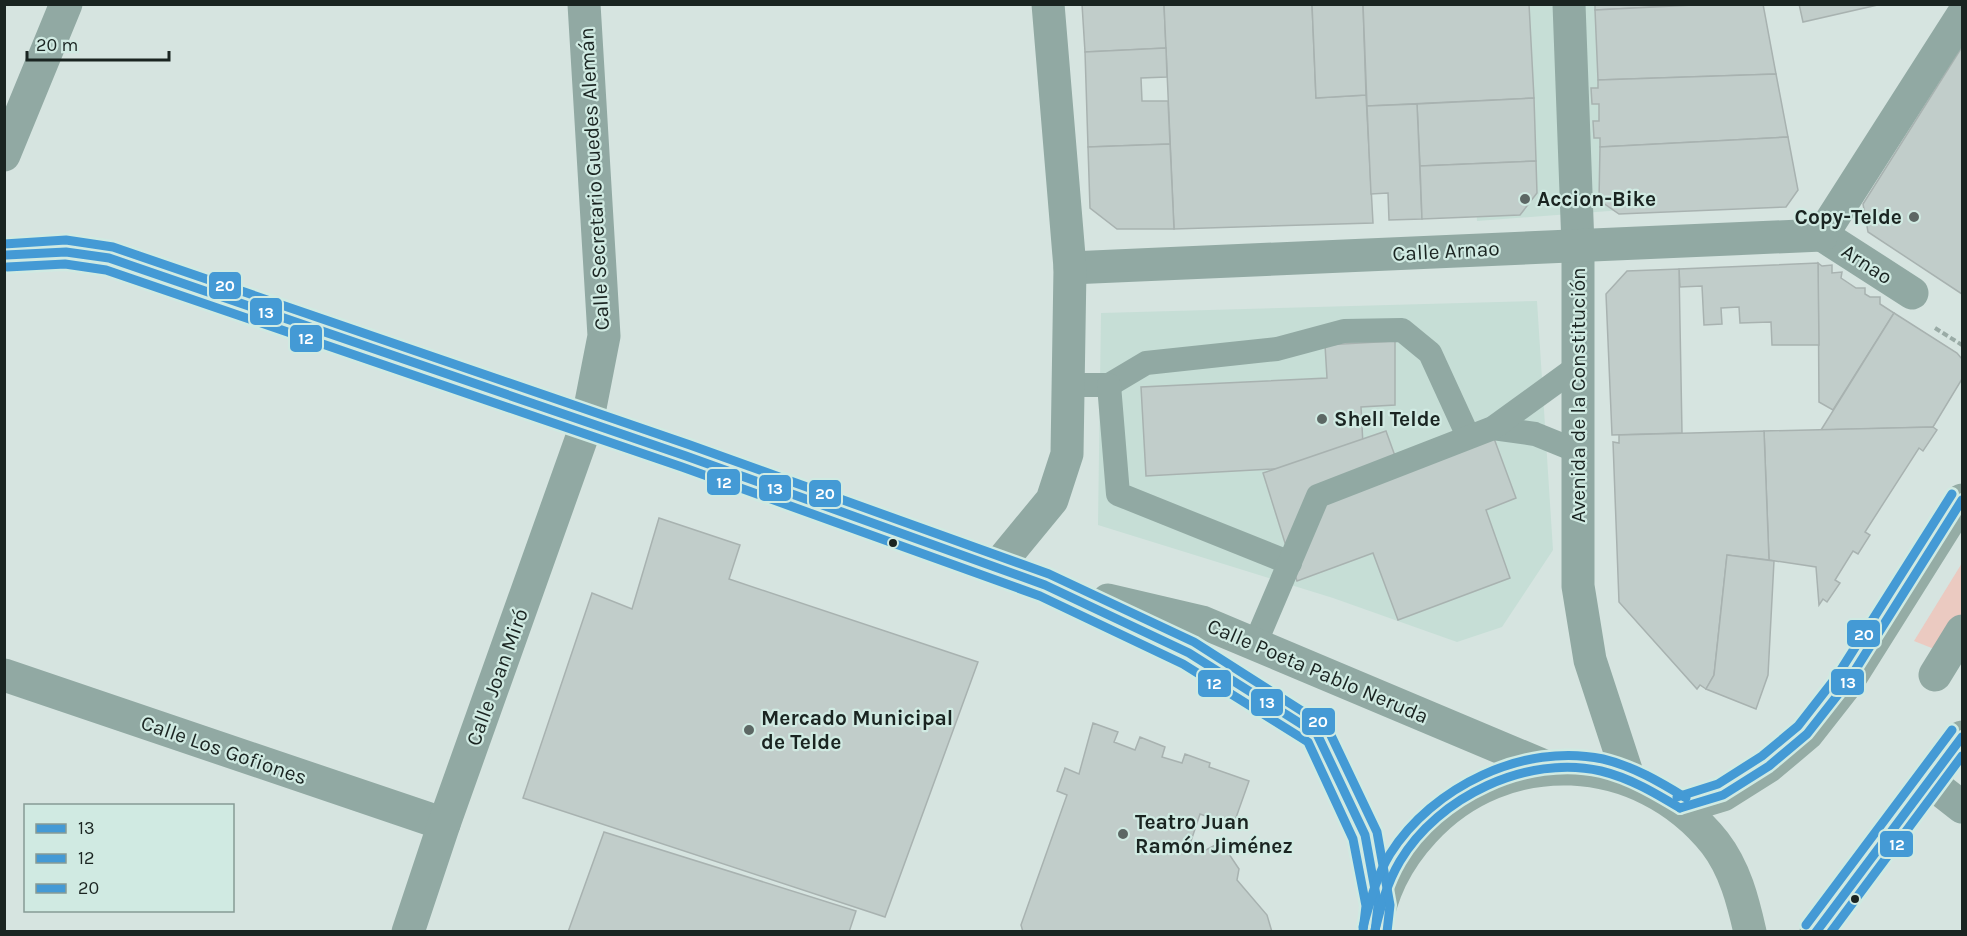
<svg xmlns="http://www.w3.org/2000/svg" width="1967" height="936" font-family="Karla,sans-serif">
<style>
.built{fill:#c6ded6}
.green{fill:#ebcac1}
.building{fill:#c1cdca;stroke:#a8b2b0;stroke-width:1.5}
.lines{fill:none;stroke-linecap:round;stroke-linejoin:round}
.path{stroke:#9aaba6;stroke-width:4;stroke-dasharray:6 3;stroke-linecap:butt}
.service{stroke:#91a9a3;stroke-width:24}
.pedestrian{stroke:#91a9a3;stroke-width:33}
.minor{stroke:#91a9a3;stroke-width:33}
.tertiary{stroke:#91a9a3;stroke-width:33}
.primary{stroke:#95aca5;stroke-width:33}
.bus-1-casing{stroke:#d0eae2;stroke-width:14}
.bus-2-casing{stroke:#d0eae2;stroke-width:14}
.bus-3-casing{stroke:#d0eae2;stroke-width:14}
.bus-1{stroke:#449ad5;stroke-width:9}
.bus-2{stroke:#449ad5;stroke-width:9}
.bus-3{stroke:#449ad5;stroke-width:9}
.poi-dot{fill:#5c6764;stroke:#d0eae2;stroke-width:2}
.bus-dot{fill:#1a2421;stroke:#d0eae2;stroke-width:2}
.labels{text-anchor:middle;stroke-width:4.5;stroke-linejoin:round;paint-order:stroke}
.street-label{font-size:21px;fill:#1a2421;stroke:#d0eae2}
.poi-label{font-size:21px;font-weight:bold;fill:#1a2421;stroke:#d0eae2;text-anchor:start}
.line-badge{stroke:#d0eae2;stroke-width:2}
.badge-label{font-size:16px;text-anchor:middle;font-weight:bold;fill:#fff}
</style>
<rect width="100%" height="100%" fill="#d6e4e0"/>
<g class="built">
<polygon points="1466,5 1656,5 1662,207 1477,221"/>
<polygon points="1537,301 1553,550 1502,627 1457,642 1333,598 1098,525 1101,313"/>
</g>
<polygon class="green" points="1962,563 1962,660 1914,641"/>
<g class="building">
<polygon points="1082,4 1164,4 1166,48 1085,52"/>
<polygon points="1164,4 1312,4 1316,98 1366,95 1373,223 1174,229"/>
<polygon points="1312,4 1363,4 1366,95 1316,98"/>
<polygon points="1363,4 1529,4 1534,98 1367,106"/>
<polygon points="1595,4 1713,4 1595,10"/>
<polygon points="1713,4 1763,4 1776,74 1598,80 1595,10"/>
<polygon points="1799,4 1882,4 1803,22"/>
<polygon points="1962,47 1962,294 1868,232 1863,204"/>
<polygon points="1166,48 1167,77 1141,78 1142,101 1168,101 1170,144 1088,147 1085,52"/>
<polygon points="1776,74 1788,137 1600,147 1600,138 1594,138 1593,121 1599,121 1599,104 1592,104 1591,88 1598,88 1598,80"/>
<polygon points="1534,98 1536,161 1420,166 1417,104"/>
<polygon points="1417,104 1422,219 1389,220 1388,193 1371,194 1367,106"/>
<polygon points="1788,137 1798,190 1786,207 1619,214 1599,200 1600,147"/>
<polygon points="1170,144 1174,229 1117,229 1090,208 1088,147"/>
<polygon points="1536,161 1537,193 1520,215 1422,219 1420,166"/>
<polygon points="1818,263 1822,266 1832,265 1832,273 1842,272 1841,278 1856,288 1865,288 1865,294 1870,297 1880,297 1880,304 1894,313 1833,410 1819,402"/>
<polygon points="1818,263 1819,345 1772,345 1771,322 1740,323 1739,307 1721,308 1722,324 1704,325 1702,286 1680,287 1679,269"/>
<polygon points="1679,269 1682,433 1612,435 1606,294 1627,271"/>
<polygon points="1894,313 1957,353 1962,359 1962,379 1933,427 1821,430"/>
<polygon points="1395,341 1395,405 1361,407 1364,464 1146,476 1141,387 1327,378 1325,345"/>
<polygon points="1933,427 1937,430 1923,451 1919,448 1865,532 1870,535 1858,554 1853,551 1835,580 1840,583 1827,602 1823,599 1819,605 1816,567 1769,560 1764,431"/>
<polygon points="1386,431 1399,467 1492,433 1516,498 1486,510 1510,578 1398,620 1373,553 1297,581 1263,473"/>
<polygon points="1764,431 1769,560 1727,555 1714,675 1706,689 1700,685 1697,689 1619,602 1613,442 1619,443 1619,435"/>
<polygon points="659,518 740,545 729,579 978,662 885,917 523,798 592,593 632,609"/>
<polygon points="1727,555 1774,561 1768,675 1756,709 1706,689 1714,675"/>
<polygon points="1093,723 1118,732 1114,742 1135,750 1140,737 1165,747 1162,757 1182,763 1185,754 1210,763 1209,767 1249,781 1233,826 1200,814 1190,844 1206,850 1221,842 1239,869 1237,880 1267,915 1272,932 1023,932 1021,925 1067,795 1057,791 1065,768 1079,774"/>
<polygon points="604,832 856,911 849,932 568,932"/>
</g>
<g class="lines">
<polyline class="path" points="1935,328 1962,345"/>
<g class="service">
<polyline points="1068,385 1109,385 1146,363 1277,349 1344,331 1402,330 1430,353 1468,436"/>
<polyline points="1109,385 1118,494 1290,563"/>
<polyline points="1493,428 1535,434 1577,451"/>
<polyline points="1255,644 1318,496 1493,428 1577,367"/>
</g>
<g class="pedestrian">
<polyline points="1569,4 1578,246"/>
<polyline points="1935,675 1962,631"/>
</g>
<g class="minor">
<polyline points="4,155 66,4"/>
<polyline points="1822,235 1962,16"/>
<polyline points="1822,235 1912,293"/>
<polyline points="1578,246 1578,586 1590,660 1629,779"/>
<polyline points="1070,268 1822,235"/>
<polyline points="996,568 1052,500 1067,454 1070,268 1048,4"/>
<polyline points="4,675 444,824"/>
<polyline points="1930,782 1962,807"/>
<polyline points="408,932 444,824 587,423 604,336 584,4"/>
</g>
<g class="tertiary">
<polyline points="4,256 66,252 109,258 686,456 1045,585 1189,653 1317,734 1365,835 1378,906"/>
<polyline points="1108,600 1202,622 1549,768"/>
</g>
<g class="primary">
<polyline points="1680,808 1723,795 1769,766 1807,734 1847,683 1962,500"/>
<path d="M1375,932C1380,893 1398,859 1424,831C1504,743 1641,750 1715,843C1735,869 1743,901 1750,932"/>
<polyline points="1816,932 1962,737"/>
</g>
<g class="bus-1-casing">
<g id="bus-1">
<polyline points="6,255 66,252 109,258 686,456 1045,585 1189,653 1317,734 1365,835 1378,906 1375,932"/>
<polyline points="1680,808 1723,795 1769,766 1807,734 1847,683 1962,500"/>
<path d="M1375,930C1381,906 1387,883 1400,861C1438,797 1527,754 1601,771C1630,778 1655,793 1680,808"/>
<polyline points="1816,932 1962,737"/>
</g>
</g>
<g class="bus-2-casing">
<g id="bus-2">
<polyline points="7,267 65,264 106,270 682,467 1040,596 1183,664 1308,742 1353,839 1366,906 1363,931"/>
<polyline points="1831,932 1962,756"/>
</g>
</g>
<g class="bus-3-casing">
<g id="bus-3">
<polyline points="4,244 66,240 113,247 690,445 1049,574 1194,642 1327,727 1377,832 1390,905 1387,932"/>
<polyline points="1677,797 1718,784 1762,756 1798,726 1837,676 1952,494"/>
<polyline points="1806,925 1952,730"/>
<path d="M1363,927C1370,902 1376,877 1390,854C1432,787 1524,742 1603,759C1633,766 1660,782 1686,798"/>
</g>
</g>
<use href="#bus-1" class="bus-1"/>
<use href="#bus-2" class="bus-2"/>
<use href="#bus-3" class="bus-3"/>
</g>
<g class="poi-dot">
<circle cx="1525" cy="199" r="6"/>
<circle cx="1914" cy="217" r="6"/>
<circle cx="1322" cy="419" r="6"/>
<circle cx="749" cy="730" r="6"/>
<circle cx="1123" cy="834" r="6"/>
</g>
<g class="bus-dot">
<circle cx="893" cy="543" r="5"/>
<circle cx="1855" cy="899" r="5"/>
</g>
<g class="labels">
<g class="street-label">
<text transform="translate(594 179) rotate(-93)" y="7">Calle Secretario Guedes Alemán</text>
<text transform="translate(1446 251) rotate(-3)" y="7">Calle Arnao</text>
<text transform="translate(1867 264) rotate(33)" y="7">Arnao</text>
<text transform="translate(1578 395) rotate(-90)" y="7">Avenida de la Constitución</text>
<text transform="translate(1318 671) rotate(23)" y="7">Calle Poeta Pablo Neruda</text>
<text transform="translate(497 677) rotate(-70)" y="7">Calle Joan Miró</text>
<text transform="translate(224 750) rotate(19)" y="7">Calle Los Gofiones</text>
</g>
<g class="poi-label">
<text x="1537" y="206">Accion-Bike</text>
<text x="1902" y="224" text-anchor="end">Copy-Telde</text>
<text x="1334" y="426">Shell Telde</text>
<text x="761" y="725">Mercado Municipal<tspan x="761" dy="24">de Telde</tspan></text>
<text x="1135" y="829">Teatro Juan<tspan x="1135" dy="24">Ramón Jiménez</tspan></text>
</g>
</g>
<g class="line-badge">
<rect x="208" y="271" width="34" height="29" rx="6" fill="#449ad5"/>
<rect x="249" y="297" width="34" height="29" rx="6" fill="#449ad5"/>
<rect x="289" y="324" width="34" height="29" rx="6" fill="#449ad5"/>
<rect x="706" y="468" width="35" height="28" rx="6" fill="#449ad5"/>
<rect x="758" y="474" width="34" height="28" rx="6" fill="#449ad5"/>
<rect x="808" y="479" width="34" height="29" rx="6" fill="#449ad5"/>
<rect x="1846" y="619" width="35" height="29" rx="6" fill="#449ad5"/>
<rect x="1830" y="668" width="35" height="28" rx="6" fill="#449ad5"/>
<rect x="1197" y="669" width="35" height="29" rx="6" fill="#449ad5"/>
<rect x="1250" y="688" width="34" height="29" rx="6" fill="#449ad5"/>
<rect x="1301" y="707" width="35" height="29" rx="6" fill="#449ad5"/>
<rect x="1879" y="830" width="35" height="28" rx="6" fill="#449ad5"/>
</g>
<g class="badge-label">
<text x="225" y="291">20</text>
<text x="266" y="318">13</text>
<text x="306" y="344">12</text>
<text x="724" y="488">12</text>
<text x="775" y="494">13</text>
<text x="825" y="499">20</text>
<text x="1864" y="640">20</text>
<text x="1848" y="688">13</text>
<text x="1214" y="689">12</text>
<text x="1267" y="708">13</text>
<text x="1318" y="727">20</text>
<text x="1897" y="850">12</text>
</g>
<rect width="1967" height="936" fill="none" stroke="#1a2421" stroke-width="12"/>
<rect x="24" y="804" width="210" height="108" fill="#d0eae2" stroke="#879b95" stroke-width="1.5"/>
<rect x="36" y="824" width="30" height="9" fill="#449ad5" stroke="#879b95" stroke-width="1.5"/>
<text x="78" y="834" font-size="18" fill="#1a2421">13</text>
<rect x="36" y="854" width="30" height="9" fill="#449ad5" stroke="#879b95" stroke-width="1.5"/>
<text x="78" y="864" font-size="18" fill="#1a2421">12</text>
<rect x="36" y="884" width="30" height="9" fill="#449ad5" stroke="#879b95" stroke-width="1.5"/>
<text x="78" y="894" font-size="18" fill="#1a2421">20</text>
<path d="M27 51v9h142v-9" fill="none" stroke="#1a2421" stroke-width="3"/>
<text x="36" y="51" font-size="18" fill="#1a2421" stroke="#d0eae2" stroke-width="4.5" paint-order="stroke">20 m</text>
</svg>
